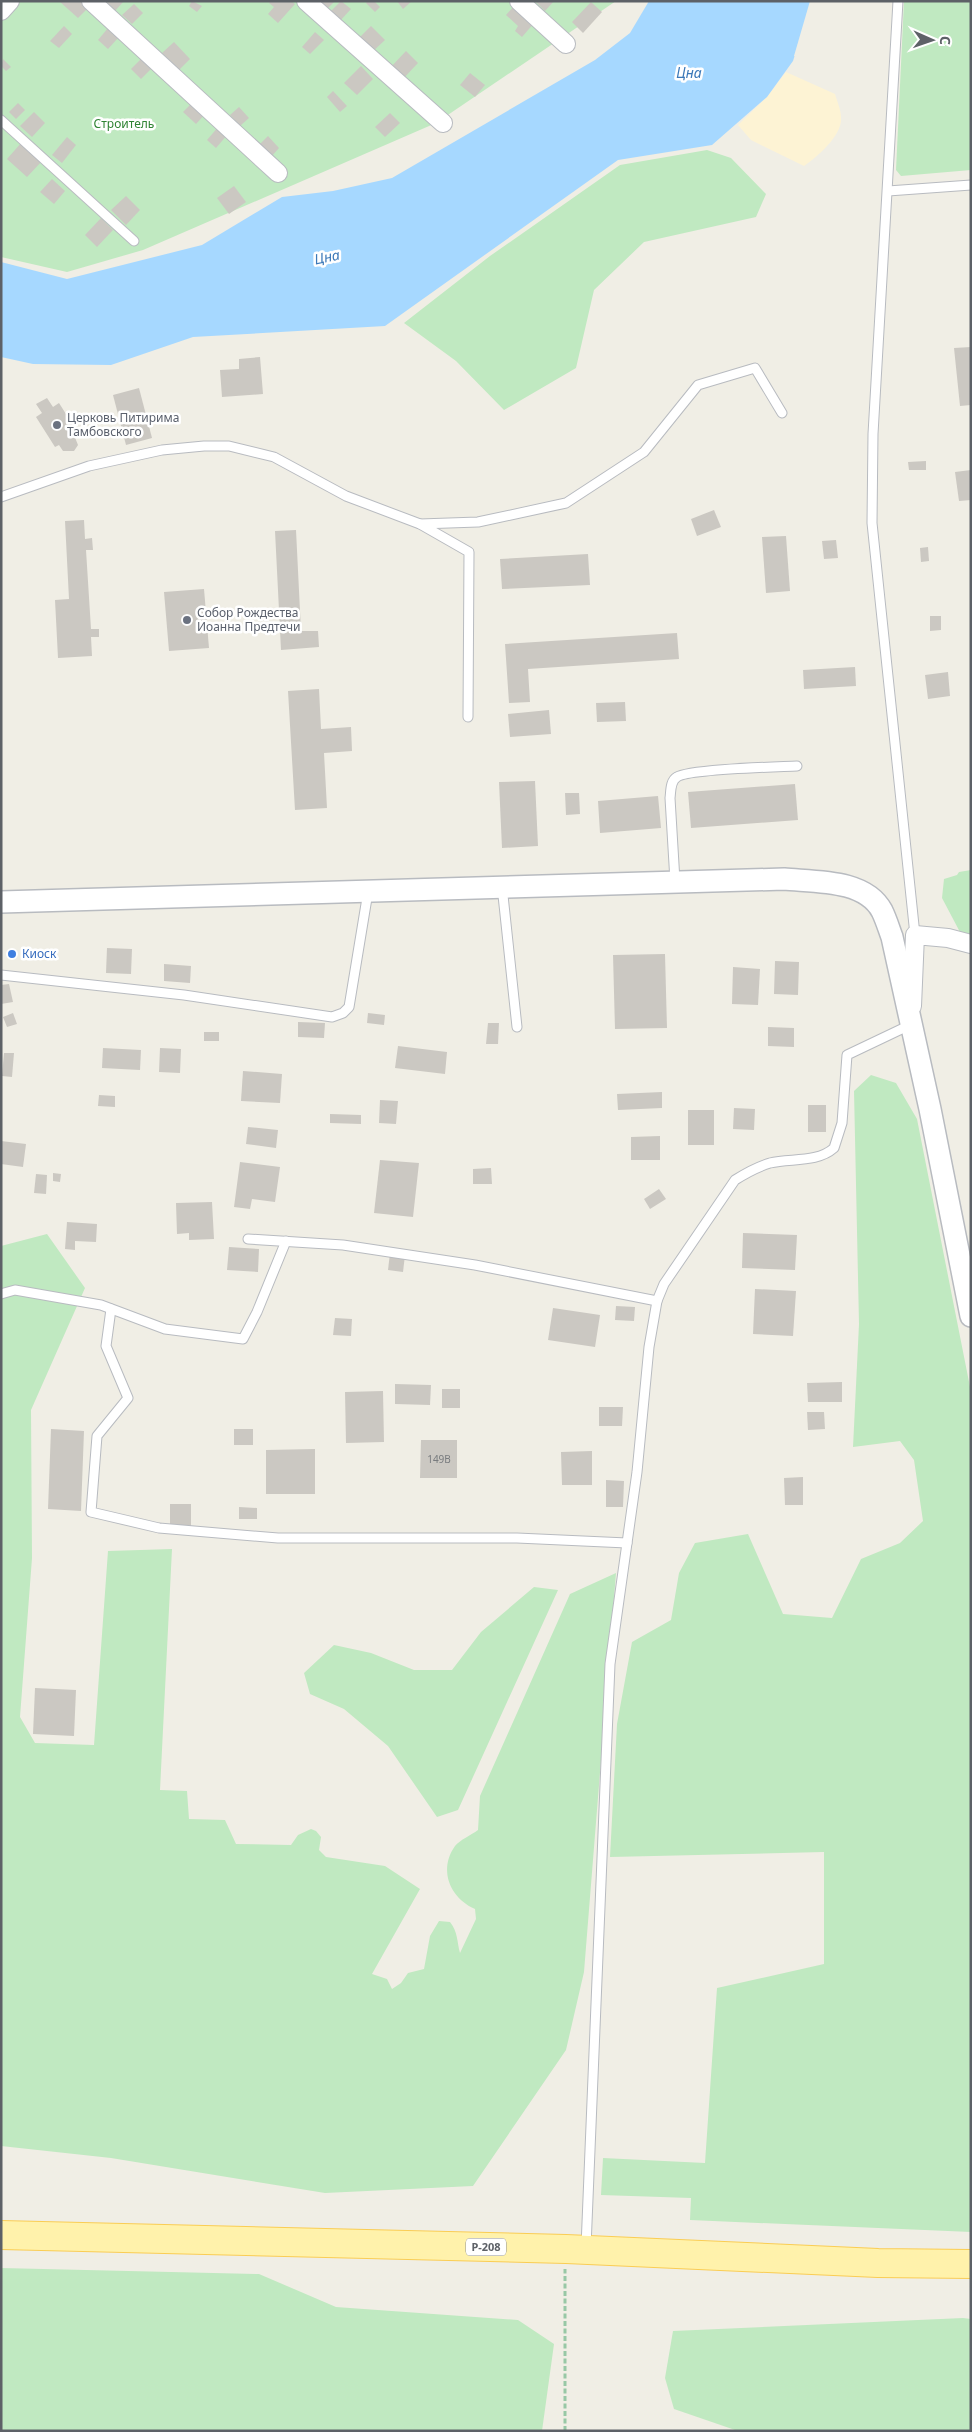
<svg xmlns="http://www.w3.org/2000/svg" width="972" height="2432" font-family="'Noto Sans',sans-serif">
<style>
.green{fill:#c0e9c1}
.sand{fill:#fdf3d4}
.water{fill:#a6d8ff}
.pier{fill:#f0eee5}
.building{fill:#cbc8c2}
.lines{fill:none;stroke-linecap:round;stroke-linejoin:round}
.service-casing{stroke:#b8bbc0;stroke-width:11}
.minor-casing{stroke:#b8bbc0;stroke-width:20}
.tertiary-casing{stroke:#b8bbc0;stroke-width:24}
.primary-casing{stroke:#facd54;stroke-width:30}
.path{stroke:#98c8a6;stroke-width:3;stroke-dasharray:5 2.5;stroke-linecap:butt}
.service{stroke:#fff;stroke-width:9}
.minor{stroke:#fff;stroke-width:18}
.tertiary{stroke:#fff;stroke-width:21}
.primary{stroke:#fff2ab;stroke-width:28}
.worship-dot{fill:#6b7280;stroke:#fff;stroke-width:2}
.shop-dot{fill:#3f7fe0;stroke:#fff;stroke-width:2}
.labels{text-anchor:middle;stroke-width:5;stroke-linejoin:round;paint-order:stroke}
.number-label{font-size:10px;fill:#787b7e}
.shield{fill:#fff;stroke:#8e9095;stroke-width:1}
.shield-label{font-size:11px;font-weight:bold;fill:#5d6167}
.park-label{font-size:12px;fill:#2f8333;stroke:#fff}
.worship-label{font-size:12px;fill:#5b616d;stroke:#fff;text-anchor:start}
.shop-label{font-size:12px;fill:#366cbe;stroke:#fff;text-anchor:start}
.water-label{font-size:14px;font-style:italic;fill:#3b78b8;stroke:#fff}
</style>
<rect width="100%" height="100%" fill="#f0eee5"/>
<g class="green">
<polygon points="1,1 616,1 436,123 143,250 67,272 1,257"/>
<polygon points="904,1 971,1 971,170 901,176 896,170"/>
<polygon points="707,150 731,158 766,194 756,217 644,242 594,290 576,368 504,410 456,361 404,323 490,256 620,165"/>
<polygon points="971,870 971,936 961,934 942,898 944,879 957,875 959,872"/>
<polygon points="871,1075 896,1083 917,1119 971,1392 971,2232 690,2220 691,2198 601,2195 603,2158 705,2163 717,1988 824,1964 824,1852 610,1857 617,1724 632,1642 671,1620 679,1573 695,1543 748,1534 783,1614 832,1618 861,1559 900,1543 923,1521 914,1460 900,1441 853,1447 859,1324 854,1091"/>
<path d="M47,1234L85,1288L31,1410L32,1558L20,1717L35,1743L94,1745L108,1551L172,1549L160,1790L187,1791L189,1819L225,1820L236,1844L291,1845L298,1835L311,1829L316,1831L321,1837L319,1850L326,1857L385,1866L420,1889L372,1974L387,1979L392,1989L401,1983L408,1973L424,1969L430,1936L439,1921L450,1922C458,1932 457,1942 460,1953L476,1919L475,1909C450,1898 438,1870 455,1846C460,1840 471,1835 478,1830L480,1796L570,1594L616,1573L584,1972L566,2050L473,2186L325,2193L111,2158L1,2146V1246Z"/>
<polygon points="534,1587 558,1590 458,1810 437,1817 388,1746 344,1709 310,1694 304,1673 334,1645 371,1653 414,1670 452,1670 481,1632"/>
<polygon points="1,2268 259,2274 336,2307 518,2320 554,2344 542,2431 1,2431"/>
<polygon points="963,2318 971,2319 971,2431 738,2431 674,2409 665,2378 673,2331"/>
</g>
<path class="sand" d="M786,72L835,94C837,101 841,110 841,117C843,135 817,157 804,166L751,140L738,125L767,97Z"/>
<polygon class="water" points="649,1 812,1 793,61 767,97 712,145 618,160 385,326 193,337 111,365 33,364 1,357 1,262 67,279 202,245 282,197 333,191 392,178 595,60 630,33"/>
<polygon class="pier" points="810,1 815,1 797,57 794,56"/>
<g class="building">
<polygon points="59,1 81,1 88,8 78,18"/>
<polygon points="109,1 124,1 114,12 106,4"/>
<polygon points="192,1 202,6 197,12 189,6"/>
<polygon points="271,1 291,1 295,4 278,23 268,14 274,7 269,3"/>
<polygon points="316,1 335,1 325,11"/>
<polygon points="341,1 351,9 339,22 329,13"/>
<polygon points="368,1 374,1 380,7 375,12 366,3"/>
<polygon points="397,1 412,1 403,9"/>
<polygon points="535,1 554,1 545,11"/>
<polygon points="591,2 602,12 583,33 572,22"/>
<polygon points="134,4 143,13 132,24 122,15"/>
<polygon points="515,5 535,22 522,37 515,31 518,26 506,15"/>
<polygon points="64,26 72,34 59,48 50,41"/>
<polygon points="371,26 385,40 370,54 357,40"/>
<polygon points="108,28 119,37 108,49 98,40"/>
<polygon points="315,32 324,40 310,54 302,47"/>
<polygon points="174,42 190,59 179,70 162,53"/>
<polygon points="406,51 418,63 401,81 389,69"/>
<polygon points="144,56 154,66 141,79 131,69"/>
<polygon points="3,59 11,67 6,71 1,66"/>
<polygon points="361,66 373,79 357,95 344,83"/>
<polygon points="470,73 485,85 475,97 460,85"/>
<polygon points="333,91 347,106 340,112 327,97"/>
<polygon points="194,101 206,113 196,124 183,112"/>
<polygon points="18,103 25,110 16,119 9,112"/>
<polygon points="239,107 249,118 240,126 230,115"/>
<polygon points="34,112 45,123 32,137 20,126"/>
<polygon points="390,113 400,123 385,137 375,127"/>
<polygon points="219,126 228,134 216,148 207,140"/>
<polygon points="268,136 279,148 271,157 259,145"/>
<polygon points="67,137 76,145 62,163 52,155"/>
<polygon points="22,142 42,161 27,177 7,159"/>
<polygon points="52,179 65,191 54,204 40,192"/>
<polygon points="234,186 246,202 229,214 217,198"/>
<polygon points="126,196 140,210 126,225 111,210"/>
<polygon points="101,218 113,230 97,247 85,235"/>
<polygon points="971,347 971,405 960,406 954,348"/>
<polygon points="260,357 263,394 222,397 220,370 239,369 239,359"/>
<polygon points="139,388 152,438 126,445 113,395"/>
<polygon points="47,398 53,407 59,403 78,433 74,435 78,445 74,451 63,451 59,445 55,447 36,417 42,413 36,404"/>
<polygon points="926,461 926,470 909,470 908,462"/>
<polygon points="971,470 971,500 959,501 955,472"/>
<polygon points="714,510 721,527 697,536 691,519"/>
<polygon points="84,520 85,539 92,538 93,550 86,550 91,629 99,629 99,637 91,637 92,656 58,658 55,600 69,599 65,521"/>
<polygon points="296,530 301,631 318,631 319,647 281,650 275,531"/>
<polygon points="786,536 790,591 766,593 762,537"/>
<polygon points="836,540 838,558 824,559 822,541"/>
<polygon points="928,547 929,561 921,562 920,548"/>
<polygon points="588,554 590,585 502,589 500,559"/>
<polygon points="204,589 209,648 169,651 164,592"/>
<polygon points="930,616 941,616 941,630 930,631"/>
<polygon points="677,633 679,659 528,669 530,702 509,703 505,644"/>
<polygon points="855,667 856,686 804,689 803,670"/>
<polygon points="948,672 950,696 928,699 925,675"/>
<polygon points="319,689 321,729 351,727 352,751 324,753 327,808 295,810 288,691"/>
<polygon points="625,702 626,721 597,722 596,703"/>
<polygon points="549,710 551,734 510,737 508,714"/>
<polygon points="535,781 538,846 502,848 499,782"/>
<polygon points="795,784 798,820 691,828 688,792"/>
<polygon points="565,793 579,793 580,814 566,815"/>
<polygon points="658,796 661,828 600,833 598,801"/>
<polygon points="107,948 132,949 131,974 106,973"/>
<polygon points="665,954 667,1028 615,1029 613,955"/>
<polygon points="775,961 799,962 798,995 774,994"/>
<polygon points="164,964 191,966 190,983 164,981"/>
<polygon points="733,967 760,969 758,1005 732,1004"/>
<polygon points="9,984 13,1002 1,1004 1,985"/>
<polygon points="13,1013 17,1024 7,1027 3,1017"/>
<polygon points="368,1013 385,1015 384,1025 367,1023"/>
<polygon points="298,1022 325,1023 324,1038 298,1037"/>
<polygon points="488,1023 499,1023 498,1044 486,1044"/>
<polygon points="768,1027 794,1028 794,1047 768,1046"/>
<rect x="204" y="1032" width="15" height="9"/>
<polygon points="398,1046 447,1052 445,1074 395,1068"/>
<polygon points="103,1048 141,1050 140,1070 102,1068"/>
<polygon points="160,1048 181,1049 180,1073 159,1072"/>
<polygon points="4,1053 14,1053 12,1077 2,1076"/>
<polygon points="243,1071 282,1074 280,1103 241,1101"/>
<polygon points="662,1092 662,1108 618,1110 617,1094"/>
<polygon points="99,1095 115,1096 115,1107 98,1106"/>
<polygon points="380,1100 398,1101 396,1124 379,1123"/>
<rect x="808" y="1105" width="18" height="27"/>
<polygon points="734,1108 755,1109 754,1130 733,1129"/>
<rect x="688" y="1110" width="26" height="35"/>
<polygon points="330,1114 361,1115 361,1124 330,1123"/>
<polygon points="248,1127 278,1130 276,1148 246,1144"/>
<polygon points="660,1136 660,1160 631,1160 631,1137"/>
<polygon points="1,1141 26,1144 23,1167 1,1164"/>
<polygon points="380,1160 419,1163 413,1217 374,1213"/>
<polygon points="240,1162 280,1167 275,1202 252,1199 250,1209 234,1207"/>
<polygon points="491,1168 492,1184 473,1184 473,1169"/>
<polygon points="53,1173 61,1174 60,1182 53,1181"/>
<polygon points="36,1174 47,1175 46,1194 34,1193"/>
<polygon points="659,1189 666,1199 650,1209 644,1199"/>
<polygon points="212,1202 214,1239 189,1240 189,1233 177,1234 176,1203"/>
<polygon points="67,1222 97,1224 96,1242 75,1241 75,1250 65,1249"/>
<polygon points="743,1233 797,1235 795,1270 742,1268"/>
<polygon points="229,1247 259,1249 258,1272 227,1270"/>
<polygon points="390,1253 405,1255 403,1272 388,1270"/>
<polygon points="755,1289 796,1291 793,1336 753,1334"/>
<polygon points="616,1306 635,1307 634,1321 615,1320"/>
<polygon points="553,1308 600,1315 595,1347 548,1340"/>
<polygon points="335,1318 352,1319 351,1336 333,1335"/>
<polygon points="842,1382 842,1402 808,1402 807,1383"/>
<polygon points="395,1384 431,1385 430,1405 395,1404"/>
<rect x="442" y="1389" width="18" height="19"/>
<polygon points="383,1391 384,1442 346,1443 345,1392"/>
<polygon points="599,1407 623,1407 622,1426 599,1426"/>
<polygon points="807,1412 824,1412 825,1429 808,1430"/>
<polygon points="51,1429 84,1431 81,1511 48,1509"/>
<rect x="234" y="1429" width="19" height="16"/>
<polygon points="421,1440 457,1440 457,1478 420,1478"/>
<polygon points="315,1449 315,1494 266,1494 266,1450"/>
<polygon points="592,1451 592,1485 562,1485 561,1452"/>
<polygon points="803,1477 803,1505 785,1505 784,1478"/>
<polygon points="606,1480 624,1481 623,1507 606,1507"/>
<rect x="170" y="1504" width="21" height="22"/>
<polygon points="239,1507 257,1508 257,1519 239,1519"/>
<polygon points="35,1688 76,1690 74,1736 33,1734"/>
</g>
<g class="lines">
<g class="service-casing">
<g id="service">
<polyline points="898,1 873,434 872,523 915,935"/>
<polyline points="1,120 134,241"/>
<polyline points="888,191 971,185"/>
<polyline points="1,497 89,466 162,450 204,446 229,446 274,457 346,496 420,524 469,552 468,717"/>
<polyline points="420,524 478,522 566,503 644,452 698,385 755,368 782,413"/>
<path d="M675,881L670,798C671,791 670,781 677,777C689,769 777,767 797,766"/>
<polyline points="502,886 517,1027"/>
<polyline points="1,975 184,995 332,1017 343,1013 349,1007 368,892"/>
<polyline points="248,1239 343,1245 475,1265 657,1301 649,1347 637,1472 610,1664 586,2247"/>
<polyline points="1,1294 15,1290 101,1305 165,1329 243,1339 257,1312 286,1241"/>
<path d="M657,1301L664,1284L735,1180C746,1173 757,1167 770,1163C791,1158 817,1163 834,1148L842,1123L847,1055L910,1025"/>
<polyline points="111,1309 106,1346 128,1398 97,1436 91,1512 159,1528 278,1538 517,1538 627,1543"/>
</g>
</g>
<g class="minor-casing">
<g id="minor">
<polyline points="91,1 278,173"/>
<polyline points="306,1 443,123"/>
<polyline points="519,1 566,44"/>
<polyline points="1,11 10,1"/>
<polyline points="912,1006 915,935 948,938 971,944"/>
</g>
</g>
<g class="tertiary-casing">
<path id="tertiary" d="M1,902L784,879C815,882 865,879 882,911C886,919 889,929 892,937L930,1109L971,1316"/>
</g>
<g class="primary-casing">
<polyline id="primary" points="1,2235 566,2249 878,2263 971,2264"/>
</g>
<polyline class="path" points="565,2431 565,2269"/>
<use href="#service" class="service"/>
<use href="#minor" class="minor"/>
<use href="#tertiary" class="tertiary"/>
<use href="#primary" class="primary"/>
</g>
<g class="worship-dot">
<circle cx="57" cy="425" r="5"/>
<circle cx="187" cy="620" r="5"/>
</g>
<circle class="shop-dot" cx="12" cy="954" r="5"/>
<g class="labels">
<g class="number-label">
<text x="439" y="1463">149В</text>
</g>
<rect class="shield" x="466" y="2238.5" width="40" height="17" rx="4"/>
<g class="shield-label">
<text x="486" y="2251">Р-208</text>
</g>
<g class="park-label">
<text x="124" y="128">Строитель</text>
</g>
<g class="worship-label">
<text x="67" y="422">Церковь Питирима<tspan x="67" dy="14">Тамбовского</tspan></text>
<text x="197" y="617">Собор Рождества<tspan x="197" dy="14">Иоанна Предтечи</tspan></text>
</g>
<g class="shop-label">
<text x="22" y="958">Киоск</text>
</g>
<g class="water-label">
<text x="689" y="78">Цна</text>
<text transform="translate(327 257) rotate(-12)" y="5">Цна</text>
</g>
</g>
<rect width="972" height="2432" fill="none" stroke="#5d6167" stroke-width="5"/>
<g transform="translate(932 40) rotate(92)" stroke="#ffffff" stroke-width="4" paint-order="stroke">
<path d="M0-4L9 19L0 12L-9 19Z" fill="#5d6167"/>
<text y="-8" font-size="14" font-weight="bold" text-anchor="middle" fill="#5d6167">С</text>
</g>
</svg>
